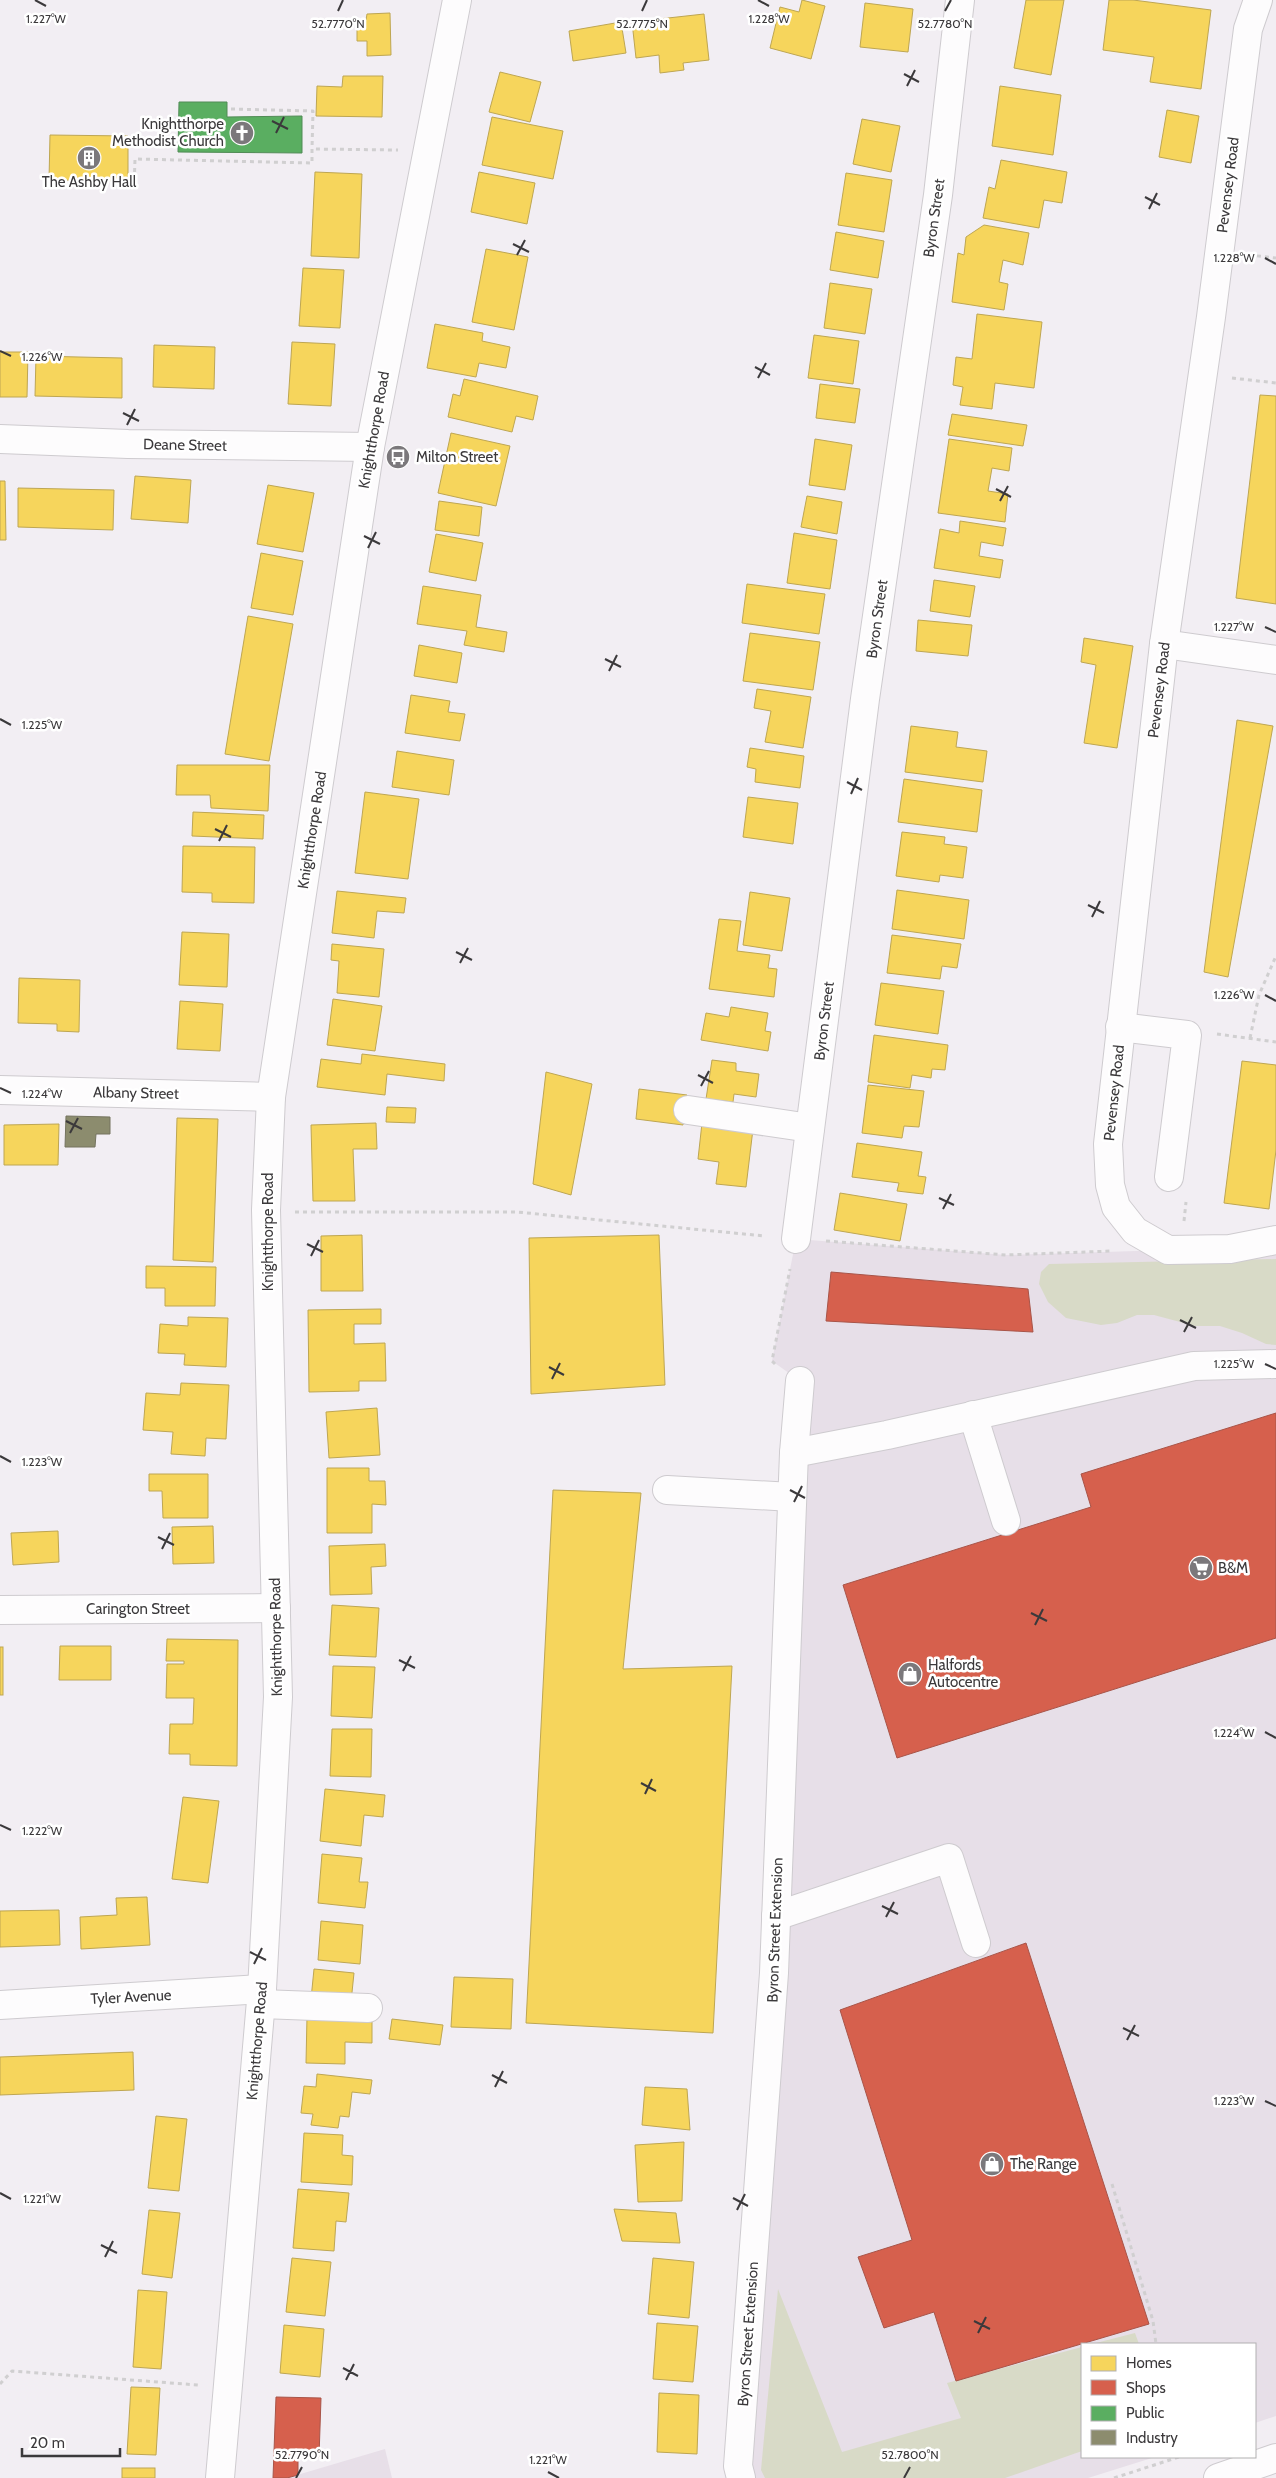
<svg xmlns="http://www.w3.org/2000/svg" width="1276" height="2478" font-family="Cabin,sans-serif">
<style>
.built{fill:#e7dfe8}
.green{fill:#d8dac7}
.homes{fill:#f6d55c;stroke:#bea652}
.shops{fill:#d6604d;stroke:#a85448}
.public{fill:#5aae61;stroke:#518b56}
.industry{fill:#8c8c6e;stroke:#74735f}
.lines{fill:none;stroke-linecap:round;stroke-linejoin:round}
.minor-casing{stroke:#cecbcf;stroke-width:30}
.highway-casing{stroke:#cecbcf;stroke-width:30}
.path{stroke:#d0cfd0;stroke-width:3;stroke-dasharray:4 4;stroke-linecap:butt}
.minor{stroke:#fdfcfd;stroke-width:28}
.highway{stroke:#fdfcfd;stroke-width:28}
.ticks{fill:none;stroke:#3b393b;stroke-width:2}
.labels{text-anchor:middle;stroke-width:5;stroke-linejoin:round;paint-order:stroke}
.poi-label{font-size:15px;fill:#3b393b;stroke:#fff;text-anchor:start}
.street-label{font-size:15px;fill:#3b393b;stroke:#fff}
.ticks-label{font-size:12px;text-anchor:middle;fill:#3b393b;stroke:#fff;stroke-width:5;stroke-linejoin:round;paint-order:stroke}
</style>
<rect width="100%" height="100%" fill="#f2eef3"/>
<g class="built">
<polygon points="796,1239 1006,1255 1168,1250 1276,1240 1276,2416 1255,2423 1255,2344 1082,2344 1082,2457 1155,2457 1088,2478 748,2478 800,1381 772,1361"/>
<polygon points="385,2449 392,2478 287,2478"/>
</g>
<g class="green">
<polygon points="1276,1259 1276,1345 1266,1344 1242,1333 1220,1326 1195,1326 1154,1315 1137,1315 1117,1323 1101,1325 1066,1318 1048,1302 1039,1284 1041,1272 1049,1264"/>
<polygon points="778,2289 842,2452 961,2418 947,2383 1082,2347 1082,2451 1005,2478 765,2478 761,2470"/>
<polygon points="1135,2333 1139,2344 1092,2344"/>
</g>
<g class="homes">
<polygon points="802,0 825,6 811,59 770,48 780,7 799,12"/>
<polygon points="1026,0 1064,0 1051,75 1014,68"/>
<polygon points="1109,0 1133,0 1211,10 1201,89 1150,82 1154,57 1103,50"/>
<polygon points="865,3 913,9 908,52 860,47"/>
<polygon points="390,13 391,55 367,56 367,41 357,41 357,21 366,20 367,14"/>
<polygon points="704,14 709,60 683,63 684,70 660,73 659,55 636,58 632,22"/>
<polygon points="621,22 626,53 573,61 569,31"/>
<polygon points="500,72 541,82 530,122 489,112"/>
<polygon points="343,76 383,76 382,117 316,116 317,86 342,87"/>
<polygon points="1000,86 1061,95 1053,155 992,146"/>
<polygon points="1167,110 1199,116 1191,163 1159,157"/>
<polygon points="492,117 563,131 553,179 482,165"/>
<polygon points="862,119 900,126 891,172 853,164"/>
<polygon points="50,135 128,136 128,181 49,180"/>
<polygon points="1001,160 1067,172 1062,203 1044,200 1039,228 983,218 989,187 995,189"/>
<polygon points="315,172 362,174 359,258 311,256"/>
<polygon points="479,172 535,183 527,224 471,212"/>
<polygon points="846,173 892,180 884,232 838,225"/>
<polygon points="984,225 1029,233 1023,265 1003,260 999,282 1008,284 1004,310 952,302 958,253 964,255 966,237"/>
<polygon points="836,232 884,241 878,278 830,270"/>
<polygon points="486,249 528,257 514,330 472,322"/>
<polygon points="303,268 344,270 340,328 299,326"/>
<polygon points="830,283 872,289 865,334 824,328"/>
<polygon points="977,314 1042,322 1034,388 995,383 992,409 960,405 963,387 953,385 956,357 972,359"/>
<polygon points="435,324 483,333 482,341 510,347 506,368 479,363 476,377 427,368"/>
<polygon points="814,335 859,341 853,384 808,378"/>
<polygon points="292,342 335,344 331,406 288,404"/>
<polygon points="154,345 215,347 214,389 153,387"/>
<polygon points="0,352 28,352 27,397 0,397"/>
<polygon points="36,356 122,358 122,398 35,396"/>
<polygon points="464,379 538,396 533,420 516,416 512,432 448,417 453,394 460,396"/>
<polygon points="820,384 860,389 855,423 816,418"/>
<polygon points="1260,395 1276,396 1276,604 1236,598"/>
<polygon points="952,414 1027,425 1023,446 948,435"/>
<polygon points="451,433 510,446 496,506 438,493"/>
<polygon points="815,439 852,445 845,490 809,485"/>
<polygon points="949,439 1012,448 1009,471 992,468 988,491 1008,494 1005,522 938,513"/>
<polygon points="135,476 191,480 188,523 131,519"/>
<polygon points="0,481 5,481 6,540 0,540"/>
<polygon points="268,485 314,493 303,552 257,544"/>
<polygon points="18,488 114,490 113,530 18,527"/>
<polygon points="807,496 842,502 837,534 801,527"/>
<polygon points="439,501 482,507 479,536 435,530"/>
<polygon points="960,521 1006,528 1003,546 981,542 979,556 1003,560 1000,578 934,568 940,529 959,533"/>
<polygon points="794,533 837,540 830,589 787,583"/>
<polygon points="436,534 483,543 476,581 429,572"/>
<polygon points="261,553 303,561 293,615 251,608"/>
<polygon points="934,580 975,586 970,617 930,611"/>
<polygon points="747,584 825,594 819,634 742,623"/>
<polygon points="423,586 481,595 476,627 507,632 504,652 464,645 467,631 417,624"/>
<polygon points="248,616 293,624 269,761 225,754"/>
<polygon points="918,620 972,625 968,656 916,651"/>
<polygon points="750,633 820,642 813,690 743,681"/>
<polygon points="1084,638 1133,646 1117,748 1084,743 1096,665 1081,662"/>
<polygon points="419,645 462,653 457,683 414,676"/>
<polygon points="757,689 811,697 803,748 765,742 771,711 754,708"/>
<polygon points="411,695 450,701 448,712 465,714 460,741 405,733"/>
<polygon points="1237,720 1273,726 1228,977 1204,972"/>
<polygon points="911,726 958,732 956,747 987,751 983,782 905,772"/>
<polygon points="750,748 804,756 800,788 755,782 756,769 747,767"/>
<polygon points="397,751 454,760 449,795 392,787"/>
<polygon points="177,765 270,765 268,811 211,808 210,795 176,795"/>
<polygon points="904,779 982,790 977,832 898,822"/>
<polygon points="365,792 419,799 408,879 355,873"/>
<polygon points="748,797 798,803 793,844 743,837"/>
<polygon points="193,812 264,815 263,839 192,836"/>
<polygon points="902,832 945,837 944,844 967,847 963,878 940,875 939,882 896,876"/>
<polygon points="183,846 255,847 254,903 212,902 212,893 182,892"/>
<polygon points="897,890 969,900 964,939 892,929"/>
<polygon points="337,891 406,898 404,913 377,911 374,938 332,933"/>
<polygon points="750,892 790,898 782,951 743,945"/>
<polygon points="719,919 741,921 737,951 770,955 768,968 777,969 774,997 709,989"/>
<polygon points="182,932 229,934 227,987 179,985"/>
<polygon points="892,935 961,944 957,968 942,966 940,979 887,973"/>
<polygon points="332,944 384,949 379,997 337,993 339,961 331,960"/>
<polygon points="19,978 80,980 79,1032 57,1031 57,1024 18,1023"/>
<polygon points="881,983 944,991 938,1034 875,1025"/>
<polygon points="333,999 382,1006 375,1051 327,1045"/>
<polygon points="180,1001 223,1004 220,1051 177,1049"/>
<polygon points="731,1007 768,1013 765,1031 771,1032 768,1051 701,1040 706,1013 729,1017"/>
<polygon points="874,1035 948,1045 945,1070 932,1069 931,1078 912,1075 910,1088 868,1082"/>
<polygon points="362,1054 445,1064 444,1081 387,1074 385,1095 317,1087 321,1059 361,1064"/>
<polygon points="712,1060 736,1063 736,1071 759,1074 756,1097 734,1094 733,1102 706,1099"/>
<polygon points="1242,1061 1276,1065 1276,1150 1269,1209 1224,1203"/>
<polygon points="546,1072 592,1084 571,1195 533,1184"/>
<polygon points="868,1085 924,1091 919,1127 904,1126 902,1138 862,1133"/>
<polygon points="639,1089 687,1095 683,1125 636,1119"/>
<polygon points="387,1107 416,1108 415,1123 386,1122"/>
<polygon points="177,1118 218,1119 213,1262 173,1260"/>
<polygon points="376,1123 377,1149 353,1149 355,1201 313,1201 311,1125"/>
<polygon points="702,1123 753,1129 746,1187 716,1184 719,1162 698,1159"/>
<polygon points="59,1124 58,1165 4,1165 4,1125"/>
<polygon points="857,1143 922,1152 918,1176 926,1177 923,1194 897,1191 899,1183 852,1177"/>
<polygon points="840,1193 907,1204 900,1241 834,1230"/>
<polygon points="362,1235 363,1291 321,1291 321,1236"/>
<polygon points="659,1235 665,1385 531,1394 529,1238"/>
<polygon points="146,1266 216,1267 215,1306 165,1306 165,1288 146,1288"/>
<polygon points="381,1309 381,1324 354,1324 354,1344 385,1343 386,1381 359,1381 359,1391 309,1392 308,1310"/>
<polygon points="188,1317 228,1318 226,1367 184,1365 185,1354 158,1353 160,1324 188,1326"/>
<polygon points="181,1383 229,1385 226,1439 206,1438 205,1456 171,1454 173,1432 143,1430 146,1393 180,1395"/>
<polygon points="377,1408 380,1455 329,1458 326,1412"/>
<polygon points="327,1468 369,1468 369,1481 385,1481 386,1505 372,1504 372,1533 327,1533"/>
<polygon points="149,1474 208,1474 208,1518 163,1518 162,1491 149,1491"/>
<polygon points="553,1490 641,1493 623,1669 732,1666 713,2033 526,2023"/>
<polygon points="213,1526 214,1563 173,1564 172,1527"/>
<polygon points="58,1531 59,1562 13,1565 11,1533"/>
<polygon points="385,1544 386,1566 371,1567 372,1594 330,1595 329,1546"/>
<polygon points="332,1605 379,1608 376,1657 329,1655"/>
<polygon points="167,1639 238,1640 237,1766 190,1765 190,1754 169,1754 170,1724 193,1724 194,1698 166,1698 167,1664 184,1664 184,1661 166,1661"/>
<polygon points="60,1646 111,1646 111,1680 59,1680"/>
<rect x="0" y="1647" width="3" height="48"/>
<polygon points="333,1666 375,1667 372,1718 331,1716"/>
<polygon points="332,1729 372,1729 371,1777 330,1776"/>
<polygon points="325,1789 385,1795 383,1817 364,1815 361,1846 320,1841"/>
<polygon points="183,1797 219,1801 208,1883 172,1879"/>
<polygon points="322,1854 362,1858 359,1882 368,1882 365,1908 318,1903"/>
<polygon points="147,1897 150,1945 81,1949 80,1917 117,1915 116,1898"/>
<polygon points="59,1910 60,1945 0,1947 0,1911"/>
<polygon points="321,1921 363,1925 360,1964 318,1960"/>
<polygon points="314,1969 354,1973 351,2002 311,1999"/>
<polygon points="454,1977 513,1979 511,2029 451,2027"/>
<polygon points="307,2017 372,2019 372,2043 345,2042 345,2064 306,2063"/>
<polygon points="392,2019 443,2025 440,2045 389,2039"/>
<polygon points="133,2052 134,2090 0,2095 0,2057"/>
<polygon points="317,2074 372,2080 370,2094 352,2092 349,2117 340,2116 338,2128 311,2125 313,2114 301,2113 304,2086 316,2087"/>
<polygon points="645,2087 687,2089 690,2130 642,2125"/>
<polygon points="156,2116 187,2119 179,2191 148,2188"/>
<polygon points="304,2133 343,2135 342,2155 353,2156 352,2185 301,2182"/>
<polygon points="684,2142 682,2201 638,2202 635,2145"/>
<polygon points="298,2189 349,2193 346,2222 336,2221 334,2251 293,2248"/>
<polygon points="614,2209 676,2213 680,2243 622,2241"/>
<polygon points="149,2210 180,2213 172,2278 142,2274"/>
<polygon points="292,2258 331,2262 325,2316 286,2312"/>
<polygon points="653,2258 694,2262 689,2318 648,2314"/>
<polygon points="138,2290 167,2292 161,2369 133,2367"/>
<polygon points="657,2323 698,2326 693,2382 653,2379"/>
<polygon points="284,2325 324,2329 320,2377 280,2373"/>
<polygon points="131,2387 160,2388 156,2455 127,2454"/>
<polygon points="659,2393 699,2395 697,2454 657,2452"/>
<rect x="122" y="2468" width="33" height="10"/>
</g>
<g class="shops">
<polygon points="831,1272 1028,1289 1033,1332 826,1321"/>
<polygon points="1276,1413 1276,1638 897,1758 843,1585 1091,1507 1081,1474"/>
<polygon points="1026,1943 1149,2324 956,2381 934,2312 884,2328 858,2257 912,2240 840,2010"/>
<polygon points="276,2397 321,2398 319,2457 298,2456 298,2475 287,2478 273,2478"/>
</g>
<polygon class="public" points="179,102 227,102 227,117 302,116 302,153 178,152"/>
<polygon class="industry" points="66,1116 110,1117 110,1134 96,1134 95,1147 65,1147"/>
<g class="lines">
<g class="minor-casing">
<g id="minor">
<polyline points="1258,0 1248,29 1211,317 1164,644 1108,1144 1110,1185 1116,1207 1135,1231 1168,1250 1230,1249 1276,1240"/>
<polyline points="0,439 128,444 370,447"/>
<polyline points="1164,644 1276,660"/>
<polyline points="1120,1027 1187,1035 1169,1177"/>
<polyline points="0,1090 271,1097"/>
<polyline points="688,1110 810,1128"/>
<polyline points="796,1239 865,699 938,195 960,0"/>
<polyline points="973,1415 1006,1521"/>
<polyline points="794,1453 887,1435 1194,1366 1276,1364"/>
<polyline points="667,1490 792,1497"/>
<polyline points="0,1610 276,1608"/>
<polyline points="776,1916 949,1858 976,1943"/>
<polyline points="261,2004 368,2008"/>
<polyline points="0,2005 262,1989"/>
<polyline points="220,2478 262,1989 278,1697 266,1210 271,1097 370,447 457,0"/>
<polyline points="741,2478 738,2466 774,1973 794,1453 800,1381"/>
</g>
</g>
<g class="highway-casing">
<polyline id="highway" points="1218,2478 1276,2458"/>
</g>
<g class="path">
<polyline points="231,109 313,111 312,149"/>
<polyline points="134,188 135,159 312,163 312,149 398,150"/>
<polyline points="1249,255 1276,258"/>
<polyline points="1232,378 1276,383"/>
<polyline points="1217,1034 1276,1042"/>
<polyline points="1250,1038 1259,995 1276,956"/>
<polyline points="295,1212 517,1212 765,1236"/>
<polyline points="1184,1221 1186,1202"/>
<polyline points="826,1241 1006,1255 1112,1251"/>
<polyline points="775,1364 772,1361 790,1269"/>
<polyline points="1112,2184 1153,2321 1156,2344"/>
<polyline points="0,2384 12,2371 198,2385"/>
<polyline points="1114,2478 1179,2457"/>
</g>
<use href="#minor" class="minor"/>
<use href="#highway" class="highway"/>
</g>
<path class="ticks" d="M35,0L46,6M758,0L769,6M338,11L343,0M642,11L647,0M945,11L951,0M904,74L919,82M907,86L915,70M272,121L288,129M276,133L284,117M1145,197L1160,205M1149,209L1157,193M513,244L529,252M517,255L525,240M1265,258L1276,264M0,351L11,356M755,367L770,375M758,378L766,363M123,413L139,421M127,425L135,409M996,489L1011,497M1000,501L1008,486M364,536L380,544M368,548L376,532M1265,627L1276,632M605,659L621,667M609,671L617,655M0,719L11,725M847,782L862,790M851,794L858,778M215,829L231,837M219,841L227,825M1088,905L1104,913M1092,917L1100,901M456,952L472,960M460,963L468,948M1265,995L1276,1001M698,1075L713,1083M701,1086L709,1071M0,1088L11,1093M66,1121L82,1129M70,1133L78,1118M939,1198L954,1205M943,1209L951,1194M307,1244L323,1252M311,1256L319,1240M1180,1320L1196,1328M1184,1332L1192,1317M1265,1364L1276,1369M549,1367L564,1375M552,1379L560,1363M0,1456L11,1462M790,1490L805,1498M794,1502L802,1486M158,1537L174,1545M162,1549L170,1533M1031,1613L1047,1621M1035,1625L1043,1609M399,1660L415,1668M403,1671L411,1656M1265,1732L1276,1738M641,1783L656,1791M645,1794L652,1779M0,1825L11,1830M882,1906L898,1914M886,1917L894,1902M250,1952L266,1960M254,1964L262,1948M1123,2028L1139,2036M1127,2040L1135,2025M492,2075L507,2083M495,2087L503,2071M1265,2101L1276,2106M0,2193L11,2199M733,2198L748,2206M737,2210L745,2194M101,2245L117,2253M105,2257L113,2241M974,2321L990,2329M978,2333L986,2317M343,2368L358,2376M346,2380L354,2364M548,2472L559,2478M296,2478L302,2467M904,2478L910,2467"/>
<defs>
<g id="church-disc" transform="scale(1.25)"><circle r="9.5" fill="#7b787b" stroke="#fff"/><path d="M-1.2-6h2.4v3.5h3.3v2.4h-3.3V6h-2.4V-.1h-3.3v-2.4h3.3Z" fill="#fff"/></g>
<g id="building-disc" transform="scale(1.25)"><circle r="9.5" fill="#7b787b" stroke="#fff"/><path d="M-4-6H4V6H1V3H-1V6H-4ZM-2.5-4.3h1.7v1.8h-1.7ZM.8-4.3h1.7v1.8H.8ZM-2.5-1h1.7V.8h-1.7ZM.8-1h1.7V.8H.8Z" fill="#fff"/></g>
<g id="bus-disc" transform="scale(1.25)"><circle r="9.5" fill="#7b787b" stroke="#fff"/><path d="M-5-6H5V4H4V6H2V4H-2V6H-4V4H-5ZM-3.5-4V0h7V-4ZM-3.5 1.2v1.5H-2V1.2ZM2 1.2v1.5H3.5V1.2Z" fill="#fff"/></g>
<g id="supermarket-disc" transform="scale(1.25)"><circle r="9.5" fill="#7b787b" stroke="#fff"/><path d="M-6-5.5h2.5l.6 2H6L4.5 2H-2.5L-4.4-4H-6ZM-1.5 3.2a1.3 1.3 0 1 0 .1 0ZM3 3.2a1.3 1.3 0 1 0 .1 0Z" fill="#fff"/></g>
<g id="shop-disc" transform="scale(1.25)"><circle r="9.5" fill="#7b787b" stroke="#fff"/><path d="M-5-2.5h2.3a2.7 3.5 0 0 1 5.4 0H5L5.5 6h-11ZM-1.5-2.5h3a1.5 2.3 0 0 0-3 0Z" fill="#fff"/></g>
</defs>
<g fill-rule="evenodd">
<use href="#church-disc" x="242" y="133"/>
<use href="#building-disc" x="89" y="158"/>
<use href="#bus-disc" x="398" y="457"/>
<use href="#supermarket-disc" x="1201" y="1568"/>
<use href="#shop-disc" x="910" y="1674"/>
<use href="#shop-disc" x="992" y="2164"/>
</g>
<g class="labels">
<g class="poi-label">
<text x="224" y="129" text-anchor="end">Knightthorpe<tspan x="224" dy="17">Methodist Church</tspan></text>
<text x="89" y="187" text-anchor="middle">The Ashby Hall</text>
<text x="416" y="462">Milton Street</text>
<text x="1218" y="1573">B&amp;M</text>
<text x="928" y="1670">Halfords<tspan x="928" dy="17">Autocentre</tspan></text>
<text x="1010" y="2169">The Range</text>
</g>
<g class="street-label">
<text transform="translate(1228 185) rotate(-83)" y="5">Pevensey Road</text>
<text transform="translate(934 218) rotate(-82)" y="5">Byron Street</text>
<text transform="translate(374 430) rotate(-80)" y="5">Knightthorpe Road</text>
<text transform="translate(185 445) rotate(1)" y="5">Deane Street</text>
<text transform="translate(877 619) rotate(-82)" y="5">Byron Street</text>
<text transform="translate(1159 690) rotate(-83)" y="5">Pevensey Road</text>
<text transform="translate(312 830) rotate(-81)" y="5">Knightthorpe Road</text>
<text transform="translate(824 1021) rotate(-83)" y="5">Byron Street</text>
<text transform="translate(136 1093) rotate(1)" y="5">Albany Street</text>
<text transform="translate(1114 1093) rotate(-84)" y="5">Pevensey Road</text>
<text transform="translate(268 1232) rotate(-90)" y="5">Knightthorpe Road</text>
<text x="138" y="1614">Carington Street</text>
<text transform="translate(276 1637) rotate(-91)" y="5">Knightthorpe Road</text>
<text transform="translate(775 1930) rotate(-88)" y="5">Byron Street Extension</text>
<text transform="translate(131 1997) rotate(-3)" y="5">Tyler Avenue</text>
<text transform="translate(257 2041) rotate(-85)" y="5">Knightthorpe Road</text>
<text transform="translate(748 2334) rotate(-86)" y="5">Byron Street Extension</text>
</g>
</g>
<g class="ticks-label">
<text x="46" y="23">1.227°W</text>
<text x="769" y="23">1.228°W</text>
<text x="338" y="28">52.7770°N</text>
<text x="642" y="28">52.7775°N</text>
<text x="945" y="28">52.7780°N</text>
<text x="1234" y="262">1.228°W</text>
<text x="42" y="361">1.226°W</text>
<text x="1234" y="631">1.227°W</text>
<text x="42" y="729">1.225°W</text>
<text x="1234" y="999">1.226°W</text>
<text x="42" y="1098">1.224°W</text>
<text x="1234" y="1368">1.225°W</text>
<text x="42" y="1466">1.223°W</text>
<text x="1234" y="1737">1.224°W</text>
<text x="42" y="1835">1.222°W</text>
<text x="1234" y="2105">1.223°W</text>
<text x="42" y="2203">1.221°W</text>
<text x="302" y="2459">52.7790°N</text>
<text x="910" y="2459">52.7800°N</text>
<text x="548" y="2464">1.221°W</text>
</g>
<rect x="1081" y="2343" width="175" height="115" fill="#ffffff" stroke="#b1b0b1"/>
<rect x="1091" y="2356" width="25" height="15" fill="#f6d55c" stroke="#b1b0b1"/>
<text x="1126" y="2368" font-size="15" fill="#3b393b">Homes</text>
<rect x="1091" y="2380" width="25" height="15" fill="#d6604d" stroke="#b1b0b1"/>
<text x="1126" y="2393" font-size="15" fill="#3b393b">Shops</text>
<rect x="1091" y="2406" width="25" height="15" fill="#5aae61" stroke="#b1b0b1"/>
<text x="1126" y="2418" font-size="15" fill="#3b393b">Public</text>
<rect x="1091" y="2430" width="25" height="15" fill="#8c8c6e" stroke="#b1b0b1"/>
<text x="1126" y="2443" font-size="15" fill="#3b393b">Industry</text>
<path d="M22 2448v8h98v-8" fill="none" stroke="#3b393b" stroke-width="2.5"/>
<text x="30" y="2448" font-size="15" fill="#3b393b" stroke="#ffffff" stroke-width="4" paint-order="stroke">20 m</text>
</svg>
